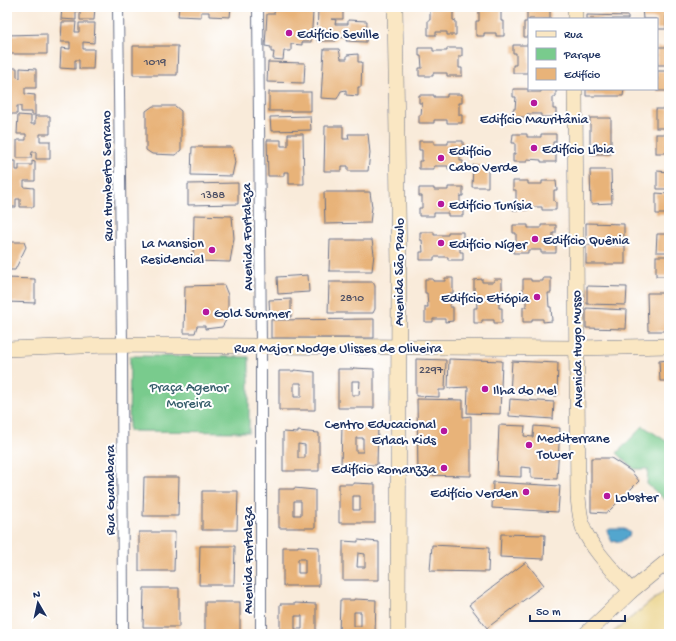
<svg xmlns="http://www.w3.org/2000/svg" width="676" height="641" font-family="'Gochi Hand',sans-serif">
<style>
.green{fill:#79cb8d;stroke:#4a7d76}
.sand{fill:#eeda9e;stroke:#84847e}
.water{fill:#53a6ce;stroke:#376a96}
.building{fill:#e8b379;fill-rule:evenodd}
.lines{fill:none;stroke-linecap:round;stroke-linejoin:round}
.minor-casing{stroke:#697189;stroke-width:12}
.secondary-casing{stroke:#697189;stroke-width:16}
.minor{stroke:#fff;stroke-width:10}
.secondary{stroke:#fae7c3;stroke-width:15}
.poi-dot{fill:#b5179e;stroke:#fff;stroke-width:1.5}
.labels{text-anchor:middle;stroke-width:4;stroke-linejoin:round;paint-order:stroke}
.number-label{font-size:12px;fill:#4e5065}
.poi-label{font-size:14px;fill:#1b2f5e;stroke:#fff;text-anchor:start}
.street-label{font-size:14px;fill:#1b2f5e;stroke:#fff}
.park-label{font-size:14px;fill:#375e6c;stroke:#fff}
</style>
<rect width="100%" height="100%" fill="#fff"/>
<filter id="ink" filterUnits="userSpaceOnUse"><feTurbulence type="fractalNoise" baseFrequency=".025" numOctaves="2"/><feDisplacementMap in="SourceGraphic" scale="8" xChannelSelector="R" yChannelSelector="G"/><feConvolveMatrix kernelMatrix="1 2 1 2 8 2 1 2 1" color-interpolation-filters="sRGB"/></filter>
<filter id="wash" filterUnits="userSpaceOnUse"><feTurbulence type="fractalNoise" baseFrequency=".012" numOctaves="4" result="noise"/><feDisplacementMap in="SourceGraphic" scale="16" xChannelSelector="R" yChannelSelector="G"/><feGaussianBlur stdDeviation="0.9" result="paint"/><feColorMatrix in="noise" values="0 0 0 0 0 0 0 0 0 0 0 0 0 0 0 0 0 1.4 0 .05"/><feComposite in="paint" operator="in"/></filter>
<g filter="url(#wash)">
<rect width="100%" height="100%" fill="#f9ebda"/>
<g class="green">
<polygon points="130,356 249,357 249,432 129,431"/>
<polygon points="643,426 669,443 669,503 647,484 648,469 634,469 617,453"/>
</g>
<polygon class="sand" points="669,587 669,634 611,634"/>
<polygon class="water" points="610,529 625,529 630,533 629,536 620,542 617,541 612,542 607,531"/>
<g id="blocks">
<g class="building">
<polygon points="62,7 95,7 94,20 80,20 80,11 76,11 76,20 61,19"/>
<polygon points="179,7 231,7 230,17 209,16 209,12 201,12 201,17 178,16"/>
<polygon points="275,7 309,7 309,12 313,13 311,42 302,42 302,45 291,44 291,51 284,51 283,60 273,59 274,52 271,52 271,47 265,46 267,14 274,14"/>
<polygon points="318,7 343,7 343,19 331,19 336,20 335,24 348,24 348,20 367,21 366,42 346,41 347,38 337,37 336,41 317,41"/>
<polygon points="430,7 453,7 453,20 456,21 456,35 447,35 447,32 436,32 436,35 428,35 428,20 430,20"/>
<polygon points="479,7 501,7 501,21 504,21 504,36 496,36 496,33 484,33 484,36 476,36 476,21 479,21"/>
<polygon points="524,7 553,7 553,9 550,9 550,19 529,19 529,37 524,37 524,22 527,22 527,9 524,9"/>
<polygon points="586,7 627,7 627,11 586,10"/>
<polygon points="642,7 666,7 666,29 657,29 657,19 643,19"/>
<polygon points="587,15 628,16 628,19 587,19"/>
<polygon points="62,22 76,22 75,32 79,32 79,23 95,23 94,43 83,42 83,49 94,49 93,69 79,69 79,60 75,60 75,69 60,68 61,48 70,49 70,42 61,42"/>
<polygon points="47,34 47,54 7,54 7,35"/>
<polygon points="513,45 528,45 528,47 529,47 529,70 528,70 528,73 513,73 513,65 516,65 516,53 513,53"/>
<polygon points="133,46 178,46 177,75 133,75"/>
<rect x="657" y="47" width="12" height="18"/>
<polygon points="419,48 433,48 433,51 447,51 447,48 462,48 462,56 459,56 459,68 462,68 462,76 447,76 447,73 433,73 433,76 419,76 419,68 422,68 421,56 419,56"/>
<polygon points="324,49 339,49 341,59 347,59 347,55 358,54 358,62 362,62 361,87 358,87 358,96 346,95 346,90 341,91 337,99 321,98"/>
<polygon points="268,62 305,63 304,83 267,82"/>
<polygon points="7,68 17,68 17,77 20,78 20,68 36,69 36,88 25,88 25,94 35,95 35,115 32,115 32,112 21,112 21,106 17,106 17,114 7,114 7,94 11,94 12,88 7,88"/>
<rect x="657" y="71" width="12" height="20"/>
<polygon points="513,89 528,89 528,92 541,92 541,89 556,89 556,97 553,97 553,109 556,109 556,117 541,117 541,114 527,114 528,117 513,117 513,109 515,109 516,97 513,97"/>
<polygon points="586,89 624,89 623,96 586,96"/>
<rect x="269" y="92" width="42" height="19"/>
<polygon points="447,94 462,94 462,103 459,103 459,115 462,115 462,123 447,123 447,120 434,120 434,123 419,123 419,115 421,115 422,103 419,103 419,95 434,95 434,97 447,97"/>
<polygon points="153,106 175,106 181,111 181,150 175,155 152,154 146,150 146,111"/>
<rect x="656" y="109" width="13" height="19"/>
<polygon points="18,115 31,116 31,124 35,124 35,116 50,116 50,134 40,134 40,141 50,141 50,159 36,159 36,152 32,152 31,158 17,158 17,140 26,140 26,134 17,134"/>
<polygon points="310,116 311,130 271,131 270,117"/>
<rect x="590" y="118" width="21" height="36"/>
<polygon points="325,126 343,126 343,139 349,139 348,134 368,134 370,153 368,171 348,171 348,166 342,166 342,171 324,171"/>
<polygon points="288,134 303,134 304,184 289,184 289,172 284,172 284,176 268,176 267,140 281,140 281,146 288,146"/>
<polygon points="513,134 527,134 527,137 541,137 541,134 556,134 556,142 553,142 553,154 556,154 556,162 541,162 541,160 527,159 527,162 513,162 513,154 515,154 515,143 512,143"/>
<rect x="656" y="134" width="13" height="19"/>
<polygon points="419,141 434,141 434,144 448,144 448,141 463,141 463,150 460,149 460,161 463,161 463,169 448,169 448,166 434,166 434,169 419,169 419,161 422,161 422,150 419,150"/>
<polygon points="192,147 232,147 235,162 232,176 191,175"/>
<polygon points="7,161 16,161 16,170 19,170 19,165 32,165 32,161 35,162 35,181 24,181 24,187 34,188 34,207 20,207 20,199 16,199 16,207 7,207 7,187 11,187 11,181 7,181"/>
<polygon points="473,165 488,166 488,187 472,187"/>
<polygon points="590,170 611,170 612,203 591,204"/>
<polygon points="657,171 669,172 669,189 657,189"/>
<polygon points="513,181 528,181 528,184 542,184 542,181 556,181 557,190 554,190 554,201 556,202 556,210 542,210 542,207 528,207 528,210 513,210 513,202 516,202 516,190 513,190"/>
<polygon points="238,183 238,204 188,205 188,184"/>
<polygon points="448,187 463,187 463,196 460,196 460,208 463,207 463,216 448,216 448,213 434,213 434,216 419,216 419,208 422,208 422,196 419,196 419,188 434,188 434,190 448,190"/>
<polygon points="324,192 370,192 372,207 370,223 325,224"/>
<polygon points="656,193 669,194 669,214 656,214"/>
<polygon points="194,215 232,216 234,238 230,262 193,261"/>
<polygon points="586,223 624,224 624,241 586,239"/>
<polygon points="513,225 528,225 528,228 541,228 541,225 556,225 556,233 553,233 553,245 556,245 556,253 541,253 541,250 528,250 528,253 513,253 513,245 516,245 516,233 513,233"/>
<polygon points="420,232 434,232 434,235 448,235 448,232 463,232 463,240 460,240 460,252 463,252 463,260 448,260 448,257 434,257 434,260 420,260 420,252 423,252 422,240 420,240"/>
<polygon points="657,234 669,234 669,252 656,252"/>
<polygon points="330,240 372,240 374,254 372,271 329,271"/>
<polygon points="7,242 24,242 26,247 15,270 7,270"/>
<rect x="586" y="245" width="39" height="19"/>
<rect x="656" y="256" width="13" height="20"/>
<polygon points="308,275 309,292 278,294 277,277"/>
<polygon points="7,278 35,279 35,303 7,302"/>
<polygon points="445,278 453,278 453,293 450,293 450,307 453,307 453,321 445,322 445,319 433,319 433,322 425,322 425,307 428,307 427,293 425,293 425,279 433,279 433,281 445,281"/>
<polygon points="543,278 551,278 551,293 548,293 549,307 551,307 552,321 543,322 543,319 532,319 532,322 523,322 523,307 526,307 526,293 523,293 523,279 531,279 531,281 543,281"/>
<polygon points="482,279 482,282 494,282 494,279 502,279 502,294 499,294 499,308 502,308 502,323 494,323 494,320 482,320 482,323 474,323 474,308 477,308 476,294 474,294 474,280"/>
<polygon points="329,282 373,282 375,286 375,309 373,313 328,313"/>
<polygon points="224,285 228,295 228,317 222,327 205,329 205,326 197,326 195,333 184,333 185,286"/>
<polygon points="587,286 627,287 626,305 587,304"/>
<polygon points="647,293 667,293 667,331 648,331"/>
<polygon points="291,299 291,317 270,318 269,300"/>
<polygon points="586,308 627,310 626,329 586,328"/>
<polygon points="374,319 374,338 271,338 271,320"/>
<polygon points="416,359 446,360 445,390 439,390 439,397 416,396"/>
<polygon points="449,359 502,361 500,414 467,413 468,387 448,388"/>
<polygon points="669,360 669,381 660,381 659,361"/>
<polygon points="512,361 558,363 557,396 510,393"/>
<path d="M353,368L374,369V408H338V369H353ZM352,381H360L359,395H352Z"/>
<path d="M294,370L315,372V410H279V371H294ZM294,383H301V397H294Z"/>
<polygon points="417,399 463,400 463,417 471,416 471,476 418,475"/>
<polygon points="510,399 554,402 553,419 509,416"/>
<path d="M356,425L378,426L377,465H341L342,426H356ZM356,438H363V452H356Z"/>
<polygon points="499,425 525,426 524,436 533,437 534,426 560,428 557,479 531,478 531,468 521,467 521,477 497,476"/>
<path d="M298,431L319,433V471H283V432L298,433ZM298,444L305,445V458H298Z"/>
<polygon points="591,458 611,458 631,471 639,481 607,513 591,512"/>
<polygon points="144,477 179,477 178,516 143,516"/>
<polygon points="493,482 560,486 558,512 492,508"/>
<path d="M354,483L375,484V523H339V484H354ZM353,496H360V510H353Z"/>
<path d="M294,488L315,490V528H279V489H294ZM294,501H301V515H294Z"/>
<polygon points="202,491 238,491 237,530 202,530"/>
<polygon points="139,532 175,532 174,571 139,571"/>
<polygon points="501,534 545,535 544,559 500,557"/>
<path d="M358,540L379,542V580H343V541L358,542ZM358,553L365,554V567H357Z"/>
<polygon points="432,545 489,548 488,572 430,571"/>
<polygon points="200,546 235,546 234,585 199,585"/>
<path d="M298,546L319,547V586H283V547H298ZM298,559H305V573H298Z"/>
<polygon points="526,562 544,585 487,628 469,605"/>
<polygon points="144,588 179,588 179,627 143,627"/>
<path d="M354,599L376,600L375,634H339L340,600H354ZM354,612H361V626H354Z"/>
<rect x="205" y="602" width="35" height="32"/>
<path d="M295,603L316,604V634H280V604H295ZM295,616H302V629H295Z"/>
</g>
</g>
</g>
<g filter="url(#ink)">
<use href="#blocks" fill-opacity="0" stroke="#697189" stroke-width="1"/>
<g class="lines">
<g class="minor-casing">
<g id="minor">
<polyline points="118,7 122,345 123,634"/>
<polyline points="258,7 261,347 261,634"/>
</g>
</g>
<g class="secondary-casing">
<g id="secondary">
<polyline points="395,7 399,269 398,634"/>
<polyline points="575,19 575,7"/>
<path d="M575,89C575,225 577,361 578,497C579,508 580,520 584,530C594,552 616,573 631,591"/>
<polyline points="7,349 107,345 577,348 669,346"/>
<polyline points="586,634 631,591 669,560"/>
</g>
</g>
<use href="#minor" class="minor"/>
<use href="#secondary" class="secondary"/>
</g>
</g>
<g class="poi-dot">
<circle cx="289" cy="33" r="4"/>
<circle cx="534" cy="103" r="4"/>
<circle cx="534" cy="148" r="4"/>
<circle cx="441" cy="158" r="4"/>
<circle cx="441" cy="204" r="4"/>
<circle cx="535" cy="239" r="4"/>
<circle cx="441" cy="243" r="4"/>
<circle cx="212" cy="250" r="4"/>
<circle cx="537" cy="297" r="4"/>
<circle cx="206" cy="312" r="4"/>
<circle cx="485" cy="389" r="4"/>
<circle cx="444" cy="431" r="4"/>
<circle cx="529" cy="445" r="4"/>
<circle cx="444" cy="468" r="4"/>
<circle cx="526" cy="492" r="4"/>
<circle cx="607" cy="496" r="4"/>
</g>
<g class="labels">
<g class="number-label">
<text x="155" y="65">1019</text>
<text x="213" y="198">1388</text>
<text x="352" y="301">2810</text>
<text x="431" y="373">2297</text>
</g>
<g class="poi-label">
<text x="297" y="38">Edifício Seville</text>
<text x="534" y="123" text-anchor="middle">Edifício Mauritânia</text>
<text x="542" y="153">Edifício Líbia</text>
<text x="449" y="155">Edifício<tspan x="449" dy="16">Cabo Verde</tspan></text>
<text x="449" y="209">Edifício Tunísia</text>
<text x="543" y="244">Edifício Quênia</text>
<text x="204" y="247" text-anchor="end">La Mansion<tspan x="204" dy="16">Residencial</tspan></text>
<text x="449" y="248">Edifício Níger</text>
<text x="529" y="302" text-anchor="end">Edifício Etiópia</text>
<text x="214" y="317">Gold Summer</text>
<text x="493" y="394">Ilha do Mel</text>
<text x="436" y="428" text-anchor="end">Centro Educacional<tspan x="436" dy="16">Erlach Kids</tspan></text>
<text x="537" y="442">Mediterrane<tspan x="537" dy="16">Tower</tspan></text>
<text x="436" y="473" text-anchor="end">Edifício Romanzza</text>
<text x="518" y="497" text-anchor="end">Edifício Verden</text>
<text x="615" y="501">Lobster</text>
</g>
<g class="street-label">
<text transform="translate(106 176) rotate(-91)" y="5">Rua Humberto Serrano</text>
<text transform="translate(246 237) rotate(-91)" y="5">Avenida Fortaleza</text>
<text transform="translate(398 272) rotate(-90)" y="5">Avenida São Paulo</text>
<text x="338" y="352">Rua Major Nodge Ulisses de Oliveira</text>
<text transform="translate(576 349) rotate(-91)" y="5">Avenida Hugo Musso</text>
<text transform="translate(109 490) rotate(-90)" y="5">Rua Guanabara</text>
<text transform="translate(247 560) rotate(-90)" y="5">Avenida Fortaleza</text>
</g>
<g class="park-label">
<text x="189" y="391">Praça Agenor<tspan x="189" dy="16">Moreira</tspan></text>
</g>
</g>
<rect width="676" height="641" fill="none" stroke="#fff" stroke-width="24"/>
<rect x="528" y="18" width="130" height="72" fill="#ffffff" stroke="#a4acbf"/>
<rect x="536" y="31" width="20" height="6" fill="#fae7c3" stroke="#a4acbf"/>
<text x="564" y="38" font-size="12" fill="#1b2f5e">Rua</text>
<rect x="536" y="48" width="20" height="12" fill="#79cb8d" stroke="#a4acbf"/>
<text x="564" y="58" font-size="12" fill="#1b2f5e">Parque</text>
<rect x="536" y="68" width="20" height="12" fill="#e8b379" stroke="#a4acbf"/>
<text x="564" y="78" font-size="12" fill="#1b2f5e">Edifício</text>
<g transform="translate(38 603) rotate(351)" stroke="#ffffff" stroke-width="3" paint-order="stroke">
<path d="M0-3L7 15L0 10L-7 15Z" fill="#1b2f5e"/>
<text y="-6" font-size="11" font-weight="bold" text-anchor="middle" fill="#1b2f5e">N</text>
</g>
<path d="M530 615v6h95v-6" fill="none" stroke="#1b2f5e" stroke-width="2"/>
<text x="536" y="615" font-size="12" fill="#1b2f5e" stroke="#ffffff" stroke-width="3" paint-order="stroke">50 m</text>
</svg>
